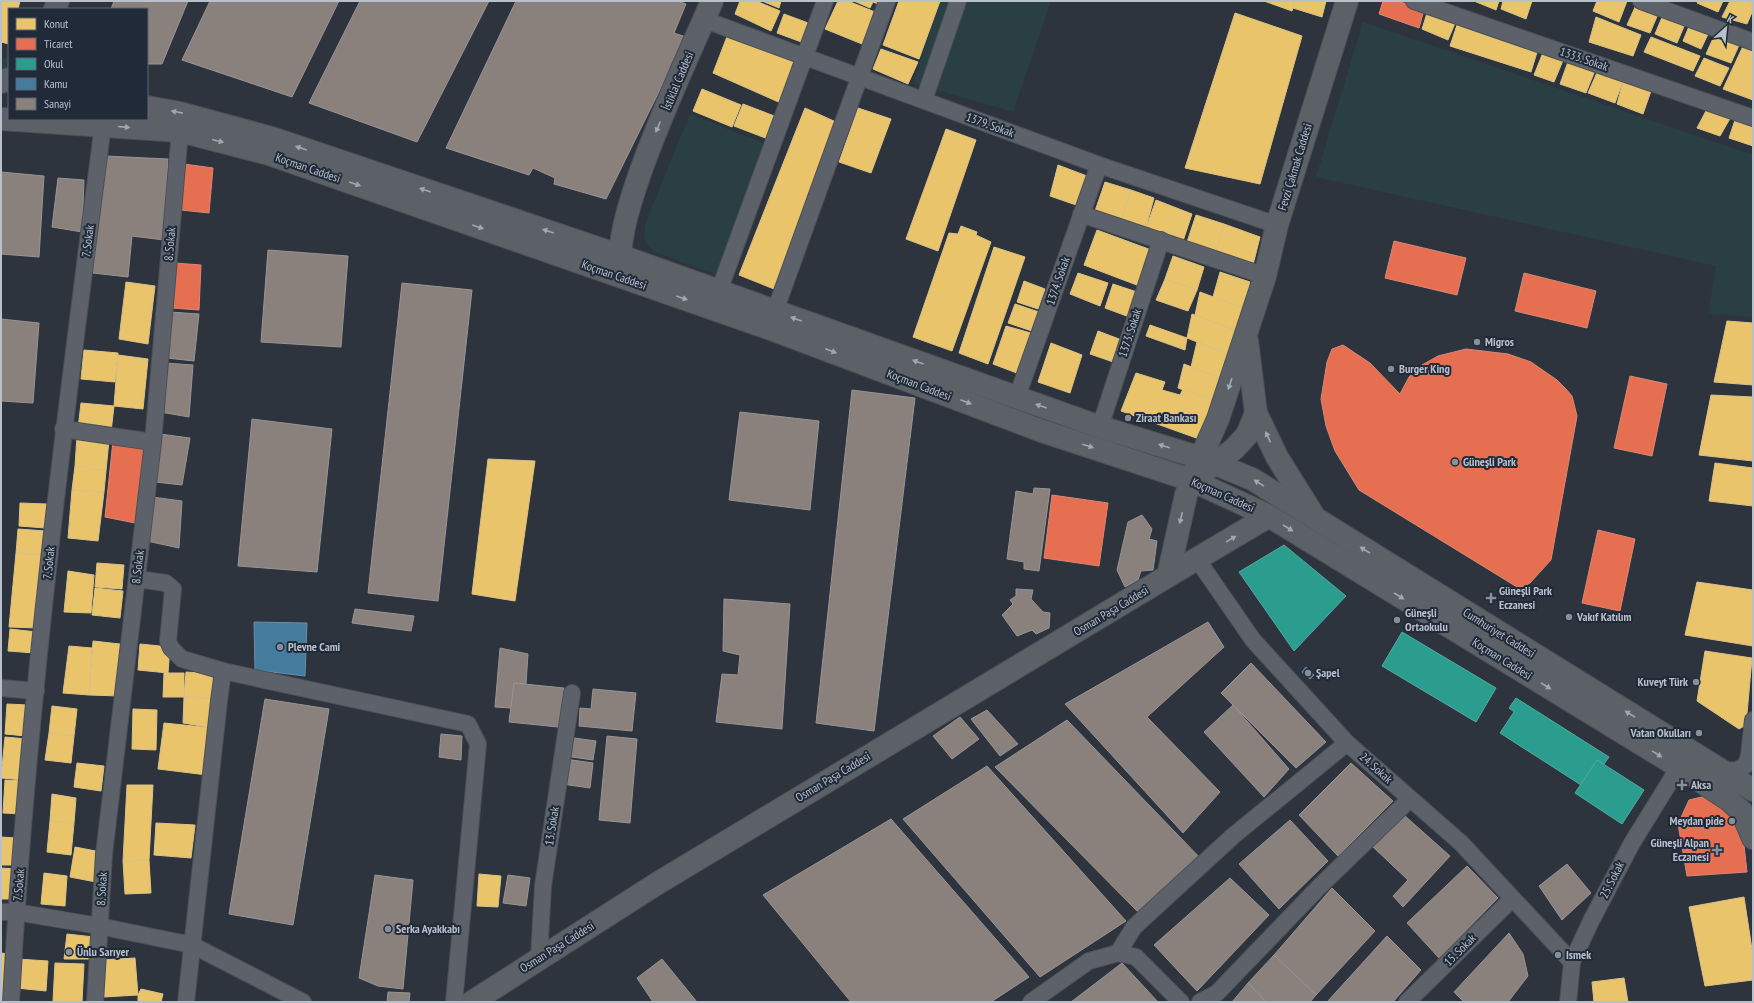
<svg xmlns="http://www.w3.org/2000/svg" width="1754" height="1003" font-family="'PT Sans Narrow',sans-serif">
<style>
.green{fill:#2a3f43}
.homes{fill:#e9c46a;stroke:#dac387}
.shops{fill:#e76f51;stroke:#d98776}
.schools{fill:#2a9d8f;stroke:#55a8a1}
.public{fill:#457b9d;stroke:#6890ab}
.industry{fill:#8a817c;stroke:#989494}
.lines{fill:none;stroke-linecap:round;stroke-linejoin:round}
.street-casing{stroke:#4b5057;stroke-width:18}
.secondary-casing{stroke:#4b5057;stroke-width:24}
.street{stroke:#5d626a;stroke-width:16}
.secondary{stroke:#5c6168;stroke-width:22}
.oneway{fill:#a1a8b3}
.poi-dot{fill:#878f9a;stroke:#202a38;stroke-width:1.5}
.labels{text-anchor:middle;stroke-width:4;stroke-linejoin:round;paint-order:stroke}
.street-label{font-size:12px;fill:#b8c0cc;stroke:#202a38}
.poi-label{font-size:12px;font-weight:bold;fill:#b8c0cc;stroke:#202a38;text-anchor:start}
</style>
<rect width="100%" height="100%" fill="#2d343d"/>
<g class="green">
<polygon points="940,1 1051,1 1013,112 913,83"/>
<polygon points="1363,22 1753,155 1753,317 1708,314 1716,266 1316,177"/>
<polygon points="9,57 9,70 1,74 1,59"/>
<polygon points="690,114 768,145 718,275 654,252 644,240 645,224"/>
</g>
<g class="homes">
<polygon points="1,1 20,1 18,9 9,9 9,44 1,42"/>
<polygon points="740,1 756,1 780,11 771,31 735,14"/>
<polygon points="762,1 781,1 779,8"/>
<polygon points="838,1 848,1 875,12 862,44 825,29"/>
<polygon points="854,1 879,1 878,4 873,2 870,8"/>
<polygon points="899,1 940,1 919,59 883,45"/>
<polygon points="1264,1 1295,1 1292,11"/>
<polygon points="1295,1 1326,1 1322,17 1293,8"/>
<polygon points="1474,1 1499,1 1496,10"/>
<polygon points="1503,1 1532,1 1526,19 1501,9"/>
<polygon points="1597,1 1627,1 1619,22 1593,11"/>
<polygon points="1698,1 1723,1 1718,12 1697,3"/>
<polygon points="1730,1 1748,1 1753,3 1753,10 1747,24 1722,17"/>
<polygon points="1636,5 1658,14 1650,33 1627,25"/>
<polygon points="1428,10 1456,21 1448,40 1422,29"/>
<polygon points="1235,13 1302,36 1260,184 1185,168"/>
<polygon points="784,14 811,24 804,43 777,33"/>
<polygon points="1663,15 1685,24 1677,43 1655,34"/>
<polygon points="1596,17 1641,35 1633,56 1589,42"/>
<polygon points="1458,22 1538,49 1531,72 1450,46"/>
<polygon points="1690,24 1709,32 1701,49 1683,41"/>
<polygon points="728,34 799,62 783,104 713,73"/>
<polygon points="1715,34 1740,43 1731,63 1706,54"/>
<polygon points="1651,37 1700,56 1693,71 1644,52"/>
<polygon points="1744,44 1753,47 1753,100 1723,89"/>
<polygon points="881,49 918,62 908,84 873,69"/>
<polygon points="1544,50 1564,58 1554,82 1534,75"/>
<polygon points="1704,58 1729,68 1720,86 1695,76"/>
<polygon points="1569,59 1596,68 1586,93 1560,84"/>
<polygon points="1599,68 1624,78 1615,103 1588,93"/>
<polygon points="1624,78 1652,88 1643,114 1617,104"/>
<polygon points="702,89 741,105 732,127 693,111"/>
<polygon points="743,104 777,117 768,139 734,126"/>
<polygon points="1708,107 1732,115 1720,136 1697,128"/>
<polygon points="805,108 836,122 774,289 739,275"/>
<polygon points="858,108 891,119 871,173 839,162"/>
<polygon points="1736,117 1753,123 1753,146 1729,138"/>
<polygon points="946,129 976,140 938,251 906,239"/>
<polygon points="1058,165 1087,176 1079,206 1050,196"/>
<polygon points="1105,182 1131,190 1121,221 1095,211"/>
<polygon points="1131,190 1154,198 1145,231 1121,221"/>
<polygon points="1156,200 1192,214 1182,244 1145,231"/>
<polygon points="1196,215 1224,224 1216,252 1187,242"/>
<polygon points="1224,224 1260,237 1252,269 1215,256"/>
<polygon points="961,226 977,232 976,235 991,242 952,351 913,337 949,233 958,234"/>
<polygon points="1097,230 1154,251 1142,287 1084,265"/>
<polygon points="994,247 1025,257 988,364 959,353"/>
<polygon points="1173,256 1204,267 1197,290 1165,279"/>
<polygon points="1220,272 1250,282 1246,309 1213,297"/>
<polygon points="1078,273 1108,283 1100,306 1070,294"/>
<polygon points="1165,279 1197,290 1188,311 1156,300"/>
<polygon points="1024,281 1045,289 1038,309 1017,302"/>
<polygon points="126,282 155,286 148,344 119,339"/>
<polygon points="1113,284 1140,293 1132,318 1105,308"/>
<polygon points="1200,292 1246,309 1240,332 1195,315"/>
<polygon points="1015,304 1042,313 1035,332 1008,323"/>
<polygon points="1192,314 1240,332 1233,356 1187,338"/>
<polygon points="1727,321 1753,323 1753,385 1714,382"/>
<polygon points="1150,325 1187,338 1185,350 1146,336"/>
<polygon points="1006,326 1031,333 1022,375 993,364"/>
<polygon points="1098,331 1127,342 1119,364 1090,354"/>
<polygon points="1197,342 1229,354 1223,379 1191,367"/>
<polygon points="1051,343 1082,355 1070,393 1038,382"/>
<polygon points="84,350 118,353 115,382 81,379"/>
<polygon points="118,355 148,359 143,409 114,406"/>
<polygon points="1184,364 1223,379 1215,401 1178,388"/>
<polygon points="1136,373 1165,382 1162,390 1180,395 1183,389 1215,401 1199,439 1121,411"/>
<polygon points="1711,395 1753,397 1753,461 1699,455"/>
<polygon points="81,403 114,406 111,432 78,429"/>
<polygon points="77,436 109,440 106,471 75,466"/>
<polygon points="488,459 535,461 515,601 472,594"/>
<polygon points="1715,463 1753,468 1753,506 1709,501"/>
<polygon points="75,466 106,471 104,492 72,490"/>
<polygon points="72,490 104,492 98,541 68,538"/>
<polygon points="20,503 47,504 45,528 19,526"/>
<polygon points="18,529 46,531 44,555 16,553"/>
<polygon points="16,553 44,555 36,628 9,627"/>
<polygon points="97,563 124,565 122,589 95,587"/>
<polygon points="68,571 94,575 91,613 64,612"/>
<polygon points="1697,582 1753,590 1753,646 1685,635"/>
<polygon points="95,588 123,591 120,618 92,615"/>
<polygon points="10,629 37,632 34,653 8,651"/>
<polygon points="93,641 120,644 119,696 89,695"/>
<polygon points="140,644 170,647 168,673 138,670"/>
<polygon points="69,646 92,648 89,695 63,693"/>
<polygon points="1705,651 1752,658 1746,725 1739,729 1697,701"/>
<polygon points="186,672 216,674 214,699 184,697"/>
<polygon points="164,673 184,673 184,697 163,697"/>
<polygon points="184,697 214,699 213,728 183,723"/>
<polygon points="7,704 28,705 26,736 5,734"/>
<polygon points="52,706 77,709 74,736 49,733"/>
<polygon points="133,709 157,710 156,750 132,749"/>
<polygon points="164,723 213,728 207,775 158,769"/>
<polygon points="49,733 74,736 71,763 45,760"/>
<polygon points="5,737 27,739 23,780 1,778"/>
<polygon points="77,763 104,766 101,791 74,787"/>
<polygon points="5,780 24,781 22,814 3,813"/>
<polygon points="127,785 153,785 149,860 123,861"/>
<polygon points="52,794 76,798 74,823 50,821"/>
<polygon points="50,821 74,823 71,855 47,852"/>
<polygon points="156,823 195,825 191,858 154,855"/>
<polygon points="1,837 17,838 17,865 1,865"/>
<polygon points="75,847 101,852 96,882 70,877"/>
<polygon points="149,860 151,893 125,894 123,861"/>
<polygon points="1,868 17,869 14,899 1,899"/>
<polygon points="44,873 67,876 65,906 41,904"/>
<polygon points="479,874 501,876 498,907 477,906"/>
<polygon points="1744,897 1753,956 1753,980 1705,986 1689,907"/>
<polygon points="67,934 94,937 92,959 64,959"/>
<polygon points="1,953 9,954 7,988 1,988"/>
<polygon points="135,958 138,995 104,997 101,960"/>
<polygon points="18,959 48,961 46,991 16,988"/>
<polygon points="55,963 84,964 82,1002 53,1001"/>
<polygon points="1624,978 1628,1002 1594,1002 1592,982"/>
<polygon points="1,988 7,988 2,1002 1,1002"/>
<polygon points="141,989 163,994 161,1002 138,1002 138,995"/>
</g>
<g class="shops">
<polygon points="1383,1 1398,1 1424,10 1419,28 1379,14"/>
<polygon points="184,164 213,168 209,213 181,210"/>
<polygon points="1394,241 1466,258 1457,295 1385,278"/>
<polygon points="175,263 201,265 199,310 172,308"/>
<polygon points="1524,273 1596,291 1587,328 1515,311"/>
<polygon points="1343,345 1370,363 1400,394 1409,377 1422,365 1438,356 1466,349 1508,354 1531,362 1557,380 1566,389 1572,396 1577,416 1551,560 1530,583 1524,586 1517,587 1359,490 1335,451 1326,426 1321,399 1327,362 1332,349"/>
<polygon points="1630,376 1667,384 1652,456 1614,448"/>
<polygon points="113,441 146,447 135,523 105,517"/>
<polygon points="1052,495 1108,503 1099,566 1044,558"/>
<polygon points="1598,530 1635,539 1620,611 1582,603"/>
<polygon points="1706,796 1741,819 1747,872 1687,876 1678,824 1689,800"/>
</g>
<g class="schools">
<polygon points="1284,545 1346,596 1294,651 1239,572"/>
<polygon points="1402,632 1496,688 1476,722 1382,666"/>
<polygon points="1516,698 1609,757 1604,764 1597,760 1581,785 1500,733 1514,712 1509,708"/>
<polygon points="1597,760 1644,790 1622,824 1575,793"/>
</g>
<g class="public">
<polygon points="254,622 307,623 305,676 255,670"/>
<polygon points="1306,667 1314,675 1310,679 1302,672"/>
</g>
<g class="industry">
<polygon points="114,1 188,1 162,64 147,64 147,9 111,9"/>
<polygon points="210,1 339,1 292,97 182,60"/>
<polygon points="360,1 489,1 417,142 309,103"/>
<polygon points="516,1 678,1 686,4 674,33 686,37 606,199 554,184 555,178 533,168 529,175 446,148"/>
<polygon points="106,156 168,159 164,240 132,236 128,277 93,273"/>
<polygon points="1,172 44,176 39,257 1,254"/>
<polygon points="58,178 84,180 82,232 52,227"/>
<polygon points="268,250 348,256 341,347 261,342"/>
<polygon points="402,283 472,290 438,601 368,593"/>
<polygon points="170,312 199,314 194,361 167,358"/>
<polygon points="1,319 39,323 33,403 1,401"/>
<polygon points="165,363 193,365 189,417 160,412"/>
<polygon points="852,390 915,398 874,731 816,723"/>
<polygon points="740,412 819,421 810,510 729,500"/>
<polygon points="252,419 332,429 317,572 238,566"/>
<polygon points="160,434 190,438 182,485 155,482"/>
<polygon points="1034,488 1050,489 1039,571 1024,569 1024,562 1007,559 1016,491 1033,494"/>
<polygon points="152,497 182,501 179,548 147,541"/>
<polygon points="1142,515 1152,529 1149,539 1157,541 1153,570 1141,571 1138,580 1125,587 1117,570 1128,522"/>
<polygon points="1016,589 1033,590 1031,599 1043,612 1050,613 1049,628 1036,634 1032,630 1017,636 1002,615 1013,604 1010,600 1016,596"/>
<polygon points="724,599 790,604 782,729 716,722 722,674 738,675 740,655 723,651"/>
<polygon points="355,609 414,616 411,631 352,623"/>
<polygon points="1208,622 1224,647 1147,717 1220,792 1183,833 1065,704"/>
<polygon points="500,648 528,654 526,684 514,683 511,708 495,707"/>
<polygon points="1251,663 1326,742 1296,768 1221,693"/>
<polygon points="514,683 564,688 558,727 509,722"/>
<polygon points="593,689 636,693 632,731 579,726 580,708 591,709"/>
<polygon points="265,699 329,709 293,925 229,914"/>
<polygon points="1233,705 1289,769 1264,797 1204,732"/>
<polygon points="987,710 1018,744 1000,756 971,719"/>
<polygon points="960,717 979,739 952,759 933,736"/>
<polygon points="1067,720 1203,861 1139,913 995,767"/>
<polygon points="441,734 462,736 461,760 439,757"/>
<polygon points="607,736 637,739 630,823 599,820"/>
<polygon points="567,737 596,741 593,760 565,756"/>
<polygon points="565,759 593,763 590,788 562,784"/>
<polygon points="1351,763 1393,801 1338,856 1299,815"/>
<polygon points="987,766 1126,921 1040,977 903,819"/>
<polygon points="1405,816 1450,856 1403,907 1393,896 1408,880 1372,846"/>
<polygon points="891,819 1029,977 991,1002 851,1002 763,895"/>
<polygon points="1290,820 1328,861 1279,909 1239,864"/>
<polygon points="1567,864 1591,893 1562,920 1539,886"/>
<polygon points="1467,866 1498,898 1439,958 1407,923"/>
<polygon points="375,875 413,880 403,989 378,986 359,978"/>
<polygon points="508,875 530,878 526,906 503,903"/>
<polygon points="1230,878 1269,915 1197,991 1154,945"/>
<polygon points="1332,888 1375,931 1316,995 1274,955"/>
<polygon points="1509,933 1523,954 1528,976 1508,1002 1464,1002 1454,992"/>
<polygon points="1387,936 1421,970 1393,1002 1327,1002"/>
<polygon points="1274,955 1316,995 1310,1002 1266,1002 1248,983"/>
<polygon points="662,959 697,1002 653,1002 637,978"/>
<polygon points="1122,963 1158,1002 1071,1002"/>
<polygon points="1248,983 1266,1002 1232,1002"/>
<polygon points="388,992 410,993 409,1002 387,1002"/>
</g>
<g class="lines">
<g class="street-casing">
<g id="street">
<polyline points="1414,1 1753,118"/>
<polyline points="1641,1 1753,42"/>
<polyline points="705,20 1099,165 1277,225"/>
<polyline points="924,100 958,1"/>
<polyline points="1081,214 1265,276"/>
<polyline points="719,291 825,1"/>
<polyline points="775,311 887,1"/>
<polyline points="1017,397 1099,165"/>
<polyline points="1100,427 1161,240"/>
<polyline points="63,429 153,442"/>
<polyline points="1197,559 1253,640 1347,743 1461,843 1572,962"/>
<polyline points="137,579 166,583 173,589 168,641 171,648 182,659 223,671"/>
<polyline points="1,688 36,691"/>
<polyline points="1723,771 1737,770 1746,765 1749,755 1753,720"/>
<polyline points="1,912 16,912 99,926 192,945 303,1002"/>
<polyline points="1118,953 1134,927 1233,836 1347,743"/>
<polyline points="539,958 543,886 572,693"/>
<path d="M11,1002C27,708 65,416 103,125"/>
<polyline points="95,1002 104,854 153,442 180,131"/>
<polyline points="186,1002 219,701 223,671 468,724 478,744 454,1002"/>
<polyline points="1031,1002 1089,961 1118,953 1136,957 1181,1002"/>
<polyline points="1200,1002 1217,993 1319,887 1410,799"/>
<polyline points="1407,1002 1512,899"/>
<polyline points="1568,1002 1572,962 1591,921 1632,843 1679,767"/>
</g>
</g>
<g class="secondary-casing">
<g id="secondary">
<polyline points="55,9 58,1"/>
<polyline points="1,82 9,79"/>
<polyline points="147,107 180,113 275,139 621,256 1100,427 1201,458 1252,479 1753,790"/>
<polyline points="1,119 180,131 269,154 771,329 1042,431 1191,480 1269,516 1679,767 1729,800 1742,812 1753,838"/>
<path d="M624,270C602,234 694,45 712,1"/>
<polyline points="1247,341 1256,413 1277,457 1312,513"/>
<polyline points="1206,470 1234,449 1247,435 1256,413"/>
<polyline points="1168,576 1186,495 1191,480 1218,419 1246,334 1265,276 1277,225 1347,1"/>
<polyline points="472,1002 658,883 1168,576 1269,516"/>
</g>
</g>
<use href="#street" class="street"/>
<use href="#secondary" class="secondary"/>
</g>
<defs><path id="oneway-solid" d="M-6-.8H1V-3.2L6.5 0L1 3.2V.8H-6Z"/></defs>
<g class="oneway">
<use href="#oneway-solid" transform="translate(177 112) rotate(-169)"/>
<use href="#oneway-solid" transform="translate(124 127) rotate(5)"/>
<use href="#oneway-solid" transform="translate(658 127) rotate(113)"/>
<use href="#oneway-solid" transform="translate(218 141) rotate(14)"/>
<use href="#oneway-solid" transform="translate(301 148) rotate(-161)"/>
<use href="#oneway-solid" transform="translate(355 184) rotate(19)"/>
<use href="#oneway-solid" transform="translate(425 190) rotate(-161)"/>
<use href="#oneway-solid" transform="translate(478 227) rotate(19)"/>
<use href="#oneway-solid" transform="translate(548 231) rotate(-161)"/>
<use href="#oneway-solid" transform="translate(682 298) rotate(19)"/>
<use href="#oneway-solid" transform="translate(796 319) rotate(-160)"/>
<use href="#oneway-solid" transform="translate(831 351) rotate(21)"/>
<use href="#oneway-solid" transform="translate(918 362) rotate(-160)"/>
<use href="#oneway-solid" transform="translate(1230 384) rotate(108)"/>
<use href="#oneway-solid" transform="translate(966 402) rotate(21)"/>
<use href="#oneway-solid" transform="translate(1041 406) rotate(-161)"/>
<use href="#oneway-solid" transform="translate(1268 437) rotate(-115)"/>
<use href="#oneway-solid" transform="translate(1088 446) rotate(18)"/>
<use href="#oneway-solid" transform="translate(1164 446) rotate(-163)"/>
<use href="#oneway-solid" transform="translate(1259 483) rotate(-148)"/>
<use href="#oneway-solid" transform="translate(1181 518) rotate(103)"/>
<use href="#oneway-solid" transform="translate(1288 528) rotate(32)"/>
<use href="#oneway-solid" transform="translate(1231 539) rotate(-31)"/>
<use href="#oneway-solid" transform="translate(1365 550) rotate(-148)"/>
<use href="#oneway-solid" transform="translate(1399 596) rotate(32)"/>
<use href="#oneway-solid" transform="translate(1546 686) rotate(32)"/>
<use href="#oneway-solid" transform="translate(1630 714) rotate(-148)"/>
<use href="#oneway-solid" transform="translate(1657 754) rotate(32)"/>
</g>
<g class="poi-dot">
<circle cx="1477" cy="342" r="4"/>
<circle cx="1391" cy="369" r="4"/>
<circle cx="1128" cy="418" r="4"/>
<circle cx="1455" cy="462" r="4"/>
<path d="M1489 592h4v4h4v4h-4v4h-4v-4h-4v-4h4z"/>
<circle cx="1569" cy="617" r="4"/>
<circle cx="1397" cy="620" r="4"/>
<circle cx="280" cy="647" r="4"/>
<circle cx="1308" cy="673" r="4"/>
<circle cx="1696" cy="682" r="4"/>
<circle cx="1699" cy="733" r="4"/>
<path d="M1680 779h4v4h4v4h-4v4h-4v-4h-4v-4h4z"/>
<circle cx="1732" cy="821" r="4"/>
<path d="M1715 844h4v4h4v4h-4v4h-4v-4h-4v-4h4z"/>
<circle cx="388" cy="929" r="4"/>
<circle cx="69" cy="952" r="4"/>
<circle cx="1558" cy="955" r="4"/>
</g>
<g class="labels">
<g class="street-label">
<text transform="translate(1584 59) rotate(19)" y="4">1333. Sokak</text>
<text transform="translate(678 81) rotate(-67)" y="4">İstiklal Caddesi</text>
<text transform="translate(990 125) rotate(20)" y="4">1379. Sokak</text>
<text transform="translate(1295 167) rotate(-73)" y="4">Fevzi Çakmak Caddesi</text>
<text transform="translate(308 168) rotate(19)" y="4">Koçman Caddesi</text>
<text transform="translate(88 241) rotate(-83)" y="4">7. Sokak</text>
<text transform="translate(170 244) rotate(-85)" y="4">8. Sokak</text>
<text transform="translate(614 275) rotate(19)" y="4">Koçman Caddesi</text>
<text transform="translate(1058 281) rotate(-71)" y="4">1374. Sokak</text>
<text transform="translate(1130 333) rotate(-72)" y="4">1373. Sokak</text>
<text transform="translate(919 385) rotate(21)" y="4">Koçman Caddesi</text>
<text transform="translate(1223 495) rotate(24)" y="4">Koçman Caddesi</text>
<text transform="translate(49 563) rotate(-84)" y="4">7. Sokak</text>
<text transform="translate(138 567) rotate(-83)" y="4">8. Sokak</text>
<text transform="translate(1111 611) rotate(-31)" y="4">Osman Paşa Caddesi</text>
<text transform="translate(1499 633) rotate(32)" y="4">Cumhuriyet Caddesi</text>
<text transform="translate(1502 659) rotate(32)" y="4">Koçman Caddesi</text>
<text transform="translate(1376 768) rotate(42)" y="4">24. Sokak</text>
<text transform="translate(833 777) rotate(-31)" y="4">Osman Paşa Caddesi</text>
<text transform="translate(552 826) rotate(-81)" y="4">13. Sokak</text>
<text transform="translate(1612 880) rotate(-63)" y="4">25. Sokak</text>
<text transform="translate(19 885) rotate(-85)" y="4">7. Sokak</text>
<text transform="translate(102 889) rotate(-87)" y="4">8. Sokak</text>
<text transform="translate(557 947) rotate(-32)" y="4">Osman Paşa Caddesi</text>
<text transform="translate(1460 950) rotate(-45)" y="4">15. Sokak</text>
</g>
<g class="poi-label">
<text x="1485" y="346">Migros</text>
<text x="1399" y="373">Burger King</text>
<text x="1136" y="422">Ziraat Bankası</text>
<text x="1463" y="466">Güneşli Park</text>
<text x="1499" y="595">Güneşli Park<tspan x="1499" dy="14">Eczanesi</tspan></text>
<text x="1405" y="617">Güneşli<tspan x="1405" dy="14">Ortaokulu</tspan></text>
<text x="1577" y="621">Vakıf Katılım</text>
<text x="288" y="651">Plevne Cami</text>
<text x="1316" y="677">Şapel</text>
<text x="1688" y="686" text-anchor="end">Kuveyt Türk</text>
<text x="1691" y="737" text-anchor="end">Vatan Okulları</text>
<text x="1691" y="789">Aksa</text>
<text x="1724" y="825" text-anchor="end">Meydan pide</text>
<text x="1709" y="847" text-anchor="end">Güneşli Alpan<tspan x="1709" dy="14">Eczanesi</tspan></text>
<text x="396" y="933">Serka Ayakkabı</text>
<text x="77" y="956">Ünlu Sarıyer</text>
<text x="1566" y="959">Ismek</text>
</g>
</g>
<rect width="1754" height="1003" fill="none" stroke="#b8c0cc" stroke-width="4"/>
<rect x="8" y="8" width="140" height="112" fill="#202a38" stroke="#5d6673"/>
<rect x="16" y="18" width="20" height="12" fill="#e9c46a" stroke="#5d6673"/>
<text x="44" y="28" font-size="12" fill="#b8c0cc">Konut</text>
<rect x="16" y="38" width="20" height="12" fill="#e76f51" stroke="#5d6673"/>
<text x="44" y="48" font-size="12" fill="#b8c0cc">Ticaret</text>
<rect x="16" y="58" width="20" height="12" fill="#2a9d8f" stroke="#5d6673"/>
<text x="44" y="68" font-size="12" fill="#b8c0cc">Okul</text>
<rect x="16" y="78" width="20" height="12" fill="#457b9d" stroke="#5d6673"/>
<text x="44" y="88" font-size="12" fill="#b8c0cc">Kamu</text>
<rect x="16" y="98" width="20" height="12" fill="#8a817c" stroke="#5d6673"/>
<text x="44" y="108" font-size="12" fill="#b8c0cc">Sanayi</text>
<g transform="translate(1726 28) rotate(27)" stroke="#202a38" stroke-width="3" paint-order="stroke">
<path d="M0-3L7 15L0 10L-7 15Z" fill="#b8c0cc"/>
<text y="-6" font-size="11" font-weight="bold" text-anchor="middle" fill="#b8c0cc">K</text>
</g>
</svg>
